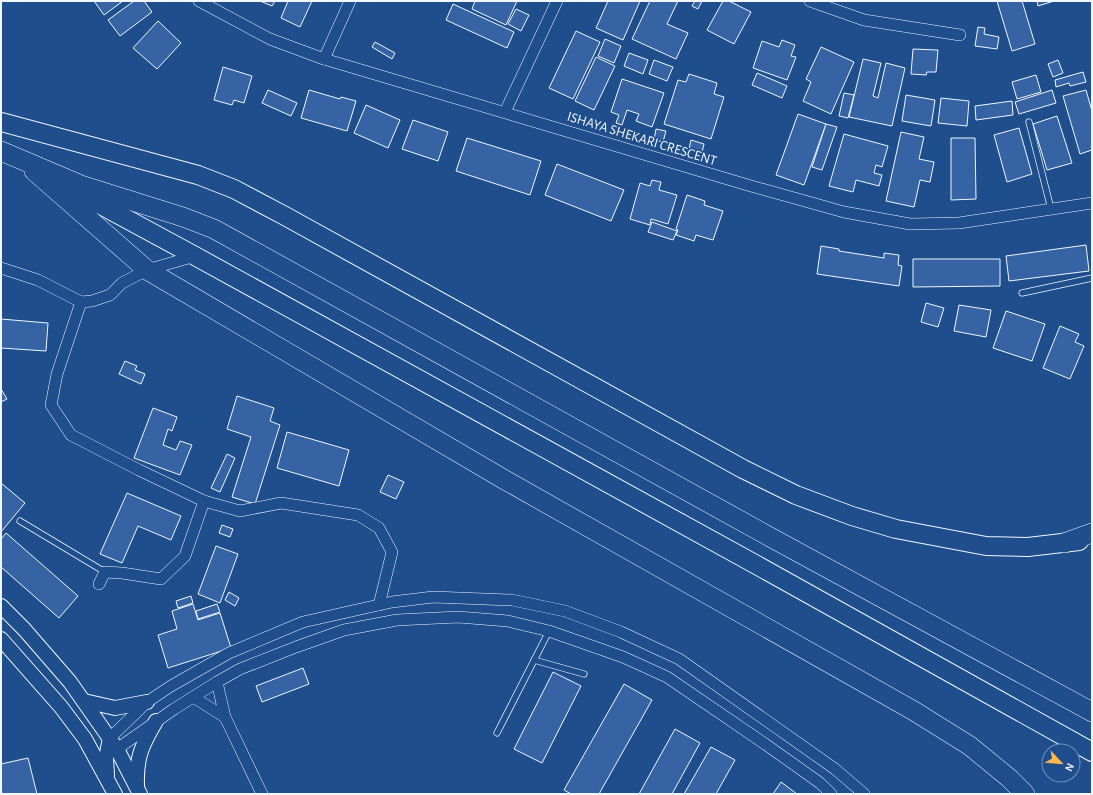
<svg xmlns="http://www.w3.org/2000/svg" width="1093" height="795" font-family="'Alegreya Sans',sans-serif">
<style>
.building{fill:#3563a3;stroke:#f2f6ff}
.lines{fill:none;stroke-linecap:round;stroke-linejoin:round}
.service-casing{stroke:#f2f6ff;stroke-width:7}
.minor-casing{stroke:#f2f6ff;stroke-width:12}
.tertiary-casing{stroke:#f2f6ff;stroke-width:16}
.primary-casing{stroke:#f2f6ff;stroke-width:20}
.trunk-casing{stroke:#f2f6ff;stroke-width:20}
.service{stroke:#1f4e8c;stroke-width:5.5}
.minor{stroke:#1f4e8c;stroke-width:11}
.tertiary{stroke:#1f4e8c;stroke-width:14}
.primary{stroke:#1f4e8c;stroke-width:18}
.trunk{stroke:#1f4e8c;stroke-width:19}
.labels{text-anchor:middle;stroke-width:3;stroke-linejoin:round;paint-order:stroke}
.street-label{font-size:14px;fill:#f2f6ff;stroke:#1f4e8c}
</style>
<rect width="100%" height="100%" fill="#1f4e8c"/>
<g class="building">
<polygon points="94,1 123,1 104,15"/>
<polygon points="134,1 144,1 152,12 120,36 108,20"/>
<polygon points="260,1 275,1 272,6"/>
<polygon points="288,1 312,1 300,27 281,18"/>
<polygon points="475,1 517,1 506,25 472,9"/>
<polygon points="608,1 640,1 623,40 596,28"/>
<polygon points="650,1 678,1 667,24 688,33 676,59 632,39"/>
<polygon points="695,1 702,1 698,9 692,6"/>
<polygon points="723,1 729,1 751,12 734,44 707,30"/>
<polygon points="997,1 1022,1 1035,44 1012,51"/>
<polygon points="1037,1 1054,1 1038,6"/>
<polygon points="453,4 514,32 507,48 446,20"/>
<polygon points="516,9 529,15 521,31 508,24"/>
<polygon points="158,21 181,43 157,69 133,48"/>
<polygon points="978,27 985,28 984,34 999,37 997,49 975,46"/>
<polygon points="576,31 600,42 573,99 549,88"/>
<polygon points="605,39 621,46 614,63 598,56"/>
<polygon points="782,40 795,45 791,56 796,57 787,80 753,68 762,41 779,47"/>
<polygon points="375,42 395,53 392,59 372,47"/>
<polygon points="821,47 854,62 831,114 803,101 811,82 806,79"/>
<polygon points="913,49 938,50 936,72 927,72 926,75 911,74"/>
<polygon points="629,53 648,60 643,74 624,66"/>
<polygon points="596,57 615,66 594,110 575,101"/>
<polygon points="863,59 881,63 873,96 878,98 886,63 905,68 892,126 849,117"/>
<polygon points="654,60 673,67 667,81 649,74"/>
<polygon points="1058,60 1063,73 1053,77 1048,64"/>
<polygon points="223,67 252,76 244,103 234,100 232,105 214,100"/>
<polygon points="1083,72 1086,82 1070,86 1069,83 1056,87 1055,80"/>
<polygon points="757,73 787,86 782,98 752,85"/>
<polygon points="689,74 717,83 714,94 724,97 711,139 664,124 678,80 686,82"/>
<polygon points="1036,75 1041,92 1017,99 1012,82"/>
<polygon points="622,79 664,93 652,127 636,121 639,114 627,110 622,125 616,123 619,115 611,112"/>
<polygon points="268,90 297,103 291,116 262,103"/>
<polygon points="309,90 340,99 341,97 356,101 347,131 301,118"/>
<polygon points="1052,90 1056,103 1019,114 1015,102"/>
<polygon points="1086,90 1092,111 1092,150 1080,154 1063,96"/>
<polygon points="844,93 854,95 848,118 839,116"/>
<polygon points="906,95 935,100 931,126 902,121"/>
<polygon points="941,98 969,101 967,126 938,123"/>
<polygon points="1012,101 1013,115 976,120 975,106"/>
<polygon points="366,105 400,120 388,148 354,133"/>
<polygon points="798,114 826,124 804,185 776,175"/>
<polygon points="1057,116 1072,163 1047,170 1033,124"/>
<polygon points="413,120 448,132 438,161 402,149"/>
<polygon points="826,124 837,127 822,170 812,167"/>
<polygon points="1019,128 1032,174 1007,182 994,135"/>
<polygon points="656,129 666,131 663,142 654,140"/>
<polygon points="901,132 924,137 919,159 934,162 930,182 920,180 914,207 886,201"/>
<polygon points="844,134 888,146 882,167 876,165 874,173 882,175 879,186 856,180 853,192 829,186"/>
<polygon points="467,138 541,161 530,195 456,171"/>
<polygon points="951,138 975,138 976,199 951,200"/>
<polygon points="691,140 704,144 702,152 689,149"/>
<polygon points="557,164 624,190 611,221 545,195"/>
<polygon points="652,180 661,182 659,190 677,195 668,224 651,219 650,225 630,219 640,183 650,186"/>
<polygon points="687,195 705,201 704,205 723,211 713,240 696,235 694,241 676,235 678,230 676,229"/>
<polygon points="652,222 677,231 673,240 648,232"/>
<polygon points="1086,245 1089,271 1009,281 1006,256"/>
<polygon points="821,246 839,249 839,251 884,258 884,253 899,255 898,265 902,266 899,286 817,274"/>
<polygon points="913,259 1000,259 1000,286 913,287"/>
<polygon points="926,303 944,308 938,327 921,322"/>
<polygon points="959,305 991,310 986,337 954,331"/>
<polygon points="1006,311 1045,324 1032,361 993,348"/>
<polygon points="1,319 48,323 46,351 1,348"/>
<polygon points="1060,326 1079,334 1075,342 1084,346 1070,379 1043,368"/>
<polygon points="125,361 137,366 135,370 145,374 141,384 119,374"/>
<polygon points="1,389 7,399 1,402"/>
<polygon points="237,396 274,408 270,421 280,425 255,504 232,497 251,437 227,429"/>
<polygon points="153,408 177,417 172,431 168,429 163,445 176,450 180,441 192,445 180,475 134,458"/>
<polygon points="287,432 349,450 339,486 277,468"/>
<polygon points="227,454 235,458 220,492 211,488"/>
<polygon points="388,475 404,482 396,499 380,492"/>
<polygon points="1,483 25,503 1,532"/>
<polygon points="127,493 181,516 171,540 138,526 122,563 100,554"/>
<polygon points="222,525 233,529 230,537 219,533"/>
<polygon points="6,533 78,596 59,618 1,567 1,539"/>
<polygon points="216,546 238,554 220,603 198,594"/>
<polygon points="229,592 239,598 235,606 225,600"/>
<polygon points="191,596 193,603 178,608 176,601"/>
<polygon points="193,604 198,620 220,613 231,648 168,668 158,635 177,629 172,611"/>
<polygon points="217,604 220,612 198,619 196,611"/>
<polygon points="303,668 309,684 262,702 256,686"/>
<polygon points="553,672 581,686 542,763 514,749"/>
<polygon points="624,684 652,700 599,794 571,794 564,790"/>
<polygon points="675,729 700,743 672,794 639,794"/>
<polygon points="711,747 735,760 716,794 684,794"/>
<polygon points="28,758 37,794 2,794 1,788 1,764"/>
<polygon points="781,782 797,794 773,794"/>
</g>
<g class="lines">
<g class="service-casing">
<g id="service">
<polyline points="1029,122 1051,209"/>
<polyline points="1022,293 1092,278"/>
<polyline points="20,521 105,572"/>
<polyline points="534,660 584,674"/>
<polyline points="497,733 549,631"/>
</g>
</g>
<g class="minor-casing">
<g id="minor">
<polyline points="199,1 270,39 324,59 751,186 844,212 910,224 959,223 1092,203"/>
<polyline points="810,1 864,20 960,35"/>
<polyline points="324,59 350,1"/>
<polyline points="505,112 557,1"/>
<polyline points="1,268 38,280 81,302 57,374 51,405 71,435 139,470 204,501 240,511 281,503 358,515 379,528 392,552 379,605"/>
<polyline points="81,302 92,301 110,295 122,283 147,270 195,256"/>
<polyline points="99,584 105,572 122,573 161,579 185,556 204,501"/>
<polyline points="217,682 225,717 262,794"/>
<polyline points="193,697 225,717"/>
<polyline points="110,738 147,702 171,686 229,653 303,622 392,602 433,597 512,600 565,611 621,632 679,659 835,769 864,794"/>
<polyline points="117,749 174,709 217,682 240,669 296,647 344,630 397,620 458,617 508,621 549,631 623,657 667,677 768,746 820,783 831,794"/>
</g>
</g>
<g class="tertiary-casing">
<g id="tertiary">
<polyline points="1,606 24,629 70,682 117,749 140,794"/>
<polyline points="1,639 61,707 85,739 115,794"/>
<polyline points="84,701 115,708 147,702"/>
<polyline points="107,775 106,758 110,738"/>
<path d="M137,785C136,757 142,745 156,721"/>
</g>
</g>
<g class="primary-casing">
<g id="primary">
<polyline points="1,122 198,175 234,189 285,216 743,469 796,495 852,516 896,529 986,546 1028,547 1079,541"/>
<polyline points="62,184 195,256 753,563 1092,752"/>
</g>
</g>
<g class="trunk-casing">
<g id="trunk">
<polyline points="1,151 81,185 183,217 214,229 770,537 1092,712"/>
<polyline points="34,171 147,270 505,480 914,711 970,746 1009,778 1025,794"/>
<polyline points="1064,543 1092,533"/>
</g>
</g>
<use href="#service" class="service"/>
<use href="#minor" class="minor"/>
<use href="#tertiary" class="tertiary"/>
<use href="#primary" class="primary"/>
<use href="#trunk" class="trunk"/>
</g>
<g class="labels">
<g class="street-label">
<text transform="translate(642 138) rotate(17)" y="5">ISHAYA SHEKARI CRESCENT</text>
</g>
</g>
<rect width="1093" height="795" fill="none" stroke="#f2f6ff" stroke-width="4"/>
<g transform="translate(1061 763) rotate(116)"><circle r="19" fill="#1f4e8c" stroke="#7391ba"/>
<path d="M0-3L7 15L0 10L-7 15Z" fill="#ffb74d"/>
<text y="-6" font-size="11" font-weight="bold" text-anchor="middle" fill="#f2f6ff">N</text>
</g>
</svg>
